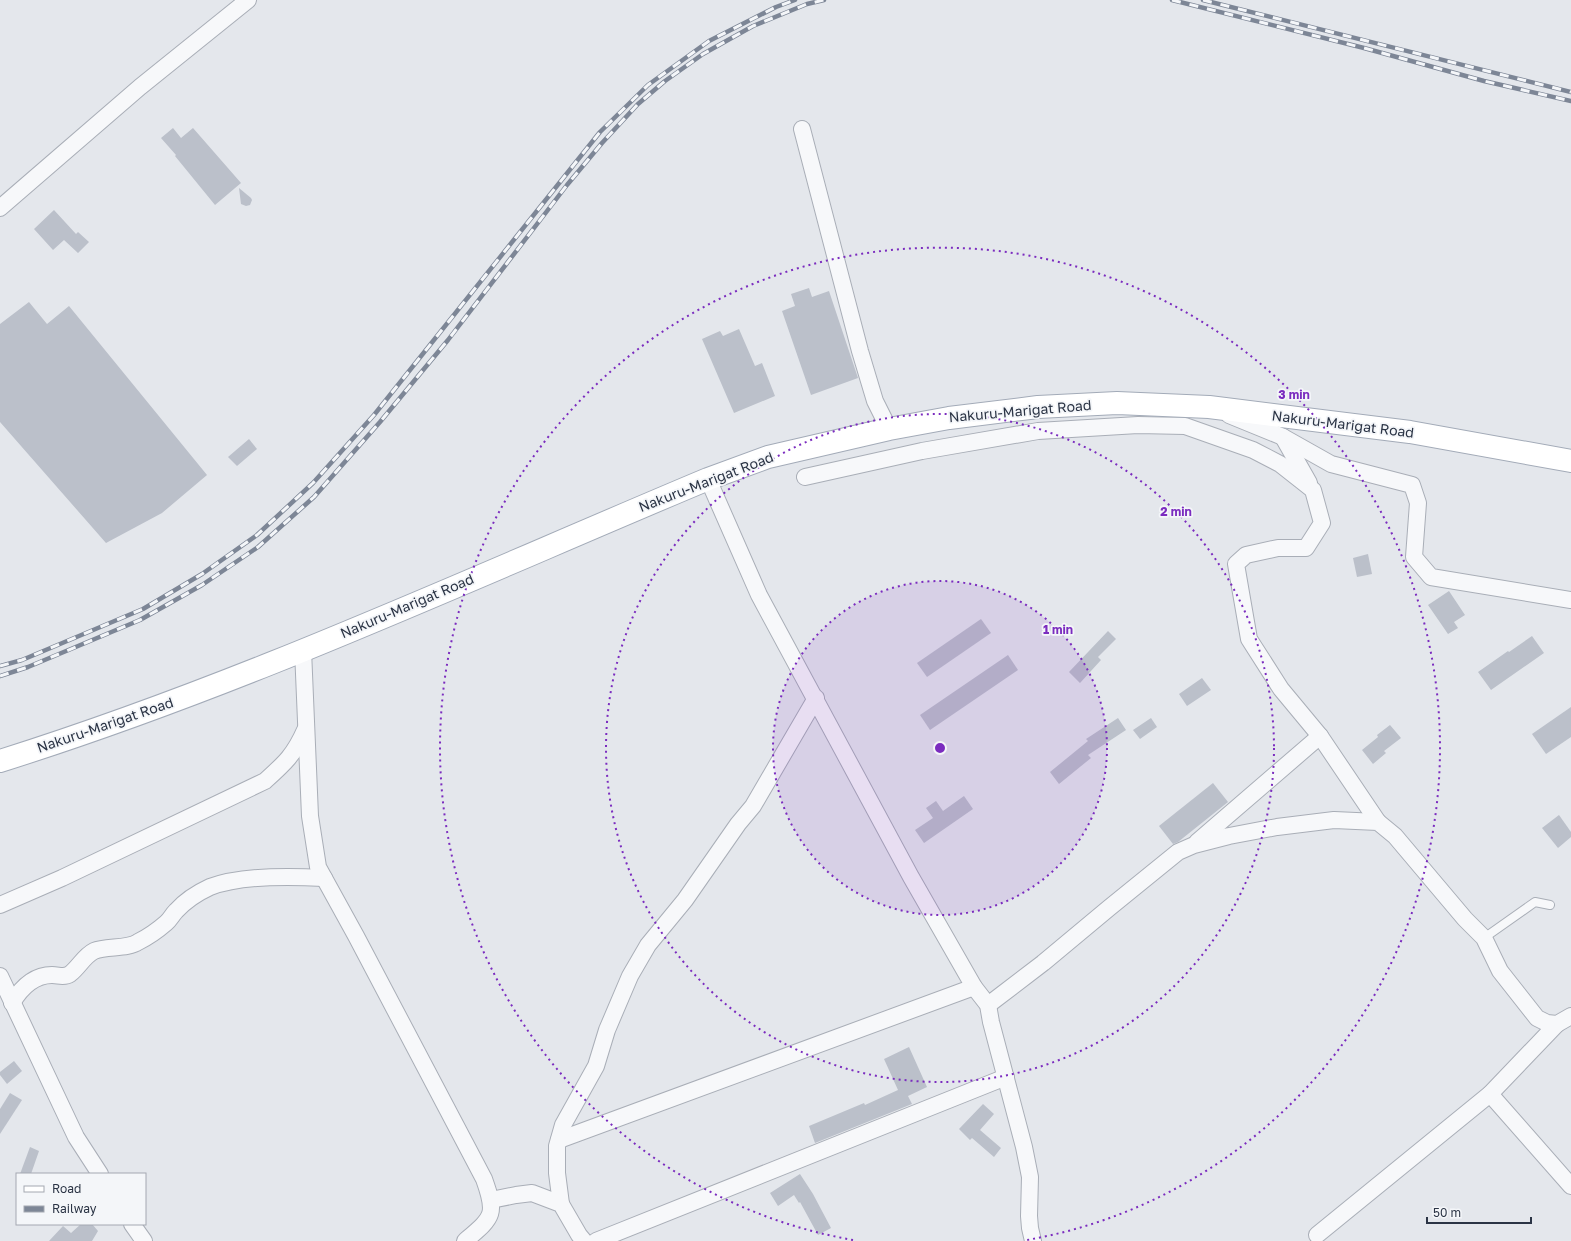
<svg xmlns="http://www.w3.org/2000/svg" width="1571" height="1241" font-family="'Golos Text',sans-serif">
<style>
.building{fill:#bbc0ca}
.lines{fill:none;stroke-linecap:round;stroke-linejoin:round}
.lane-casing{stroke:#a9aeb7;stroke-width:10}
.street-casing{stroke:#a9aeb7;stroke-width:18}
.primary-casing{stroke:#a3abb8;stroke-width:24}
.lane{stroke:#f7f8fa;stroke-width:8}
.street{stroke:#f7f8fa;stroke-width:16}
.primary{stroke:#fff;stroke-width:22}
.rail-casing{stroke:#7d8696;stroke-width:4.5}
.rail{stroke:#f4f6f9;stroke-width:3;stroke-dasharray:9;stroke-linecap:butt}
.ring{fill:none;stroke:#7b2cbf;stroke-width:2;stroke-dasharray:2 4}
.labels{text-anchor:middle;stroke-width:3.5;stroke-linejoin:round;paint-order:stroke}
.street-label{font-size:14px;fill:#2b3445;stroke:#f4f6f9}
.centre{fill:#7b2cbf;stroke:#f4f6f9;stroke-width:2}
.ring-label{font-size:12px;text-anchor:middle;font-weight:bold;fill:#7b2cbf;stroke:#f4f6f9;stroke-width:3.5;stroke-linejoin:round;paint-order:stroke}
</style>
<rect width="100%" height="100%" fill="#e4e7ec"/>
<g class="building">
<polygon points="173,128 181,138 193,128 241,183 215,205 175,156 176,155 161,138"/>
<polygon points="239,188 251,198 252,200 250,205 246,206 241,204"/>
<polygon points="54,210 76,234 78,232 89,242 78,253 64,240 53,250 34,229"/>
<polygon points="809,288 812,297 829,291 858,378 811,395 782,311 795,306 791,294"/>
<polygon points="29,302 47,324 69,306 207,475 162,513 106,543 0,422 0,324"/>
<polygon points="739,329 755,366 762,363 775,396 734,413 702,339 720,331 723,336"/>
<polygon points="249,439 257,449 237,466 228,457"/>
<polygon points="1368,554 1372,574 1357,577 1353,558"/>
<polygon points="1449,591 1465,615 1454,622 1458,628 1448,634 1428,605"/>
<polygon points="981,619 991,633 927,677 917,663"/>
<polygon points="1108,631 1116,639 1098,657 1101,660 1080,683 1069,672"/>
<polygon points="1532,636 1544,653 1491,690 1478,672 1508,651 1509,652"/>
<polygon points="1008,655 1018,670 930,730 920,715"/>
<polygon points="1202,678 1211,690 1187,706 1179,694"/>
<polygon points="1571,707 1571,737 1546,754 1532,734"/>
<polygon points="1118,718 1126,730 1088,755 1091,758 1059,784 1050,772 1088,741 1086,739"/>
<polygon points="1151,718 1157,727 1140,739 1133,730"/>
<polygon points="1390,725 1401,738 1384,751 1386,753 1373,764 1362,750 1378,737 1377,735"/>
<polygon points="1213,783 1228,802 1178,842 1173,844 1159,826"/>
<polygon points="964,796 973,809 924,843 915,830 933,818 926,808 936,801 943,811"/>
<polygon points="1559,815 1571,832 1571,837 1558,848 1542,828"/>
<polygon points="909,1047 927,1087 908,1096 912,1104 815,1143 809,1126 864,1103 865,1105 898,1090 884,1059"/>
<polygon points="14,1061 22,1071 7,1084 0,1075 0,1072"/>
<polygon points="10,1093 22,1100 0,1134 0,1109"/>
<polygon points="983,1104 994,1114 980,1130 1001,1148 994,1157 972,1138 970,1140 959,1129"/>
<polygon points="30,1147 39,1151 31,1174 20,1174"/>
<polygon points="800,1174 813,1194 831,1228 818,1235 800,1202 799,1203 794,1195 778,1206 770,1193"/>
<polygon points="81,1224 92,1224 98,1231 92,1241 49,1241 63,1226 71,1233"/>
</g>
<g class="lines">
<g class="lane-casing">
<polyline id="lane" points="1484,938 1535,902 1550,905"/>
</g>
<g class="street-casing">
<g id="street">
<polyline points="802,129 860,351 875,401 889,429"/>
<polyline points="0,208 140,87 248,0"/>
<polyline points="1229,415 1283,437 1331,464 1412,485 1418,503 1414,557 1431,577 1571,600"/>
<polyline points="1283,437 1309,483"/>
<polyline points="805,477 922,451 1038,431 1138,425 1185,426 1253,450 1280,464 1313,490 1322,523 1306,548 1278,548 1246,555 1236,564 1249,639 1281,689 1320,736 1378,822"/>
<polyline points="708,479 759,595 911,877 974,987 988,1005 991,1022 1024,1147 1030,1177 1029,1216 1030,1228 1033,1241"/>
<path d="M303,650L310,816L318,867L356,936L484,1179C497,1215 493,1217 465,1241"/>
<polyline points="1197,842 1320,736"/>
<path d="M0,905L62,878L265,781C285,763 294,755 305,730"/>
<polyline points="0,976 76,1137 100,1174"/>
<path d="M12,1003C21,988 34,975 52,975C59,975 64,978 70,974C79,967 84,956 94,951C106,946 128,949 138,942C148,937 158,930 166,923C170,920 172,915 176,911C185,901 197,893 210,887C242,875 289,876 324,878"/>
<polyline points="988,1005 1043,963 1109,908 1178,852 1194,845 1229,836 1277,827 1334,820 1378,822 1395,836 1465,919 1484,938 1500,971 1537,1018 1547,1023 1557,1024 1571,1016"/>
<polyline points="1490,1094 1571,1186"/>
<polyline points="559,1140 974,987"/>
<polyline points="491,1200 516,1195 532,1193 561,1204 579,1235 584,1241"/>
<polyline points="561,1204 557,1173 557,1146 563,1125 596,1066 607,1030 630,976 648,945 685,900 738,824 753,806 816,698"/>
<polyline points="132,1224 144,1241"/>
<polyline points="1317,1235 1490,1094 1557,1024"/>
<polyline points="596,1241 1006,1077"/>
</g>
</g>
<g class="primary-casing">
<path id="primary" d="M0,761C242,685 474,577 708,479L768,457L889,429L949,418L1038,407L1117,403L1209,407L1410,432L1571,461"/>
</g>
<use href="#lane" class="lane"/>
<use href="#street" class="street"/>
<use href="#primary" class="primary"/>
<g class="rail-casing">
<g id="rail">
<polyline points="1172,0 1364,48 1484,81 1571,101"/>
<polyline points="1203,0 1571,92"/>
<polyline points="0,666 22,660 143,609 202,574 257,535 313,483 374,415 600,132 648,85 709,41 776,7 795,0"/>
<polyline points="0,676 28,667 140,620 202,585 258,547 314,497 380,422 448,340 567,185 602,143 638,104 665,81 703,54 753,26 807,4 824,0"/>
</g>
</g>
<use href="#rail" class="rail"/>
</g>
<circle cx="940" cy="748" r="167" fill="#7b2cbf" fill-opacity=".12"/>
<g class="ring">
<circle cx="940" cy="748" r="167"/>
<circle cx="940" cy="748" r="334"/>
<path d="M853 1240A500 500 0 1 1 1027 1240"/>
</g>
<g class="labels">
<g class="street-label">
<text transform="translate(1020 411) rotate(-5)" y="5">Nakuru-Marigat Road</text>
<text transform="translate(1343 424) rotate(7)" y="5">Nakuru-Marigat Road</text>
<text transform="translate(706 482) rotate(-21)" y="5">Nakuru-Marigat Road</text>
<text transform="translate(407 606) rotate(-23)" y="5">Nakuru-Marigat Road</text>
<text transform="translate(105 725) rotate(-19)" y="5">Nakuru-Marigat Road</text>
</g>
</g>
<circle cx="940" cy="748" r="6" class="centre"/>
<g class="ring-label">
<text x="1294" y="399">3 min</text>
<text x="1176" y="516">2 min</text>
<text x="1058" y="634">1 min</text>
</g>
<rect x="16" y="1173" width="130" height="52" fill="#f4f6f9" stroke="#a4a8b1"/>
<rect x="24" y="1186" width="20" height="6" fill="#ffffff" stroke="#a4a8b1"/>
<text x="52" y="1193" font-size="12" fill="#2b3445">Road</text>
<rect x="24" y="1206" width="20" height="6" fill="#7d8696" stroke="#a4a8b1"/>
<text x="52" y="1213" font-size="12" fill="#2b3445">Railway</text>
<path d="M1427 1217v6h104v-6" fill="none" stroke="#2b3445" stroke-width="2"/>
<text x="1433" y="1217" font-size="12" fill="#2b3445" stroke="#f4f6f9" stroke-width="3" paint-order="stroke">50 m</text>
</svg>
